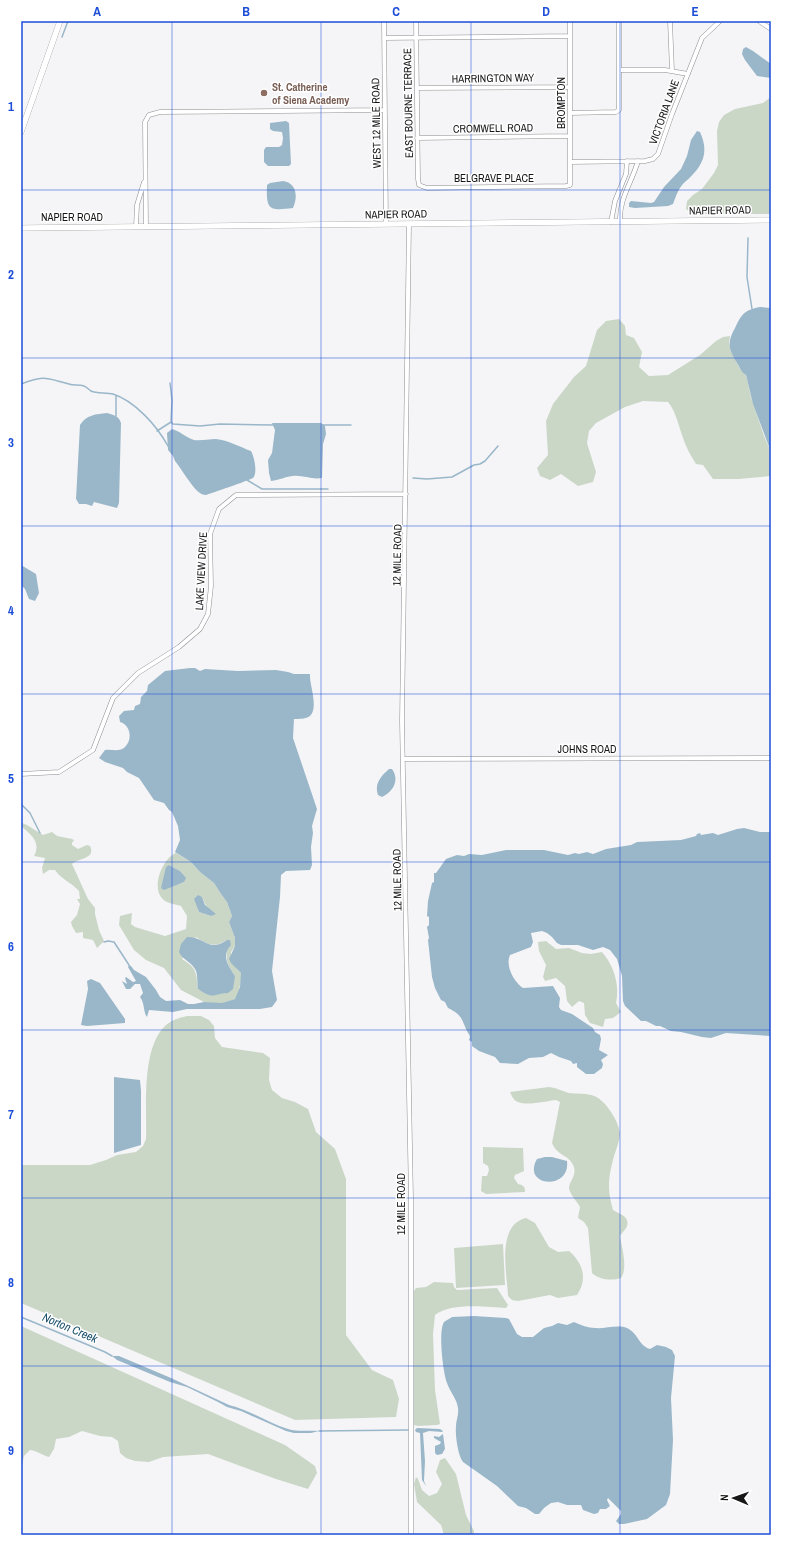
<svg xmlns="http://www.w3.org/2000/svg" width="792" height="1556" font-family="'Archivo Narrow',sans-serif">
  <rect width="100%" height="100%" fill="#f5f5f8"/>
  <path fill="#cad7c7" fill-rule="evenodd" d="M 771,97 L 771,214 L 693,214 L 686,209 L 687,201 L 693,195 L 702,189 L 714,173 L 718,165 L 717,131 L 719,122 L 724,115 L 735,109 L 763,103 Z
    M 619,319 L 625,326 L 626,335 L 634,338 L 642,352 L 639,367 L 649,376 L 668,375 L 700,355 L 716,341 L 723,337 L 730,336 L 729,343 L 731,352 L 740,369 L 746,375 L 751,397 L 764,436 L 771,452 L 771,476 L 739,479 L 713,479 L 703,465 L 696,464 C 690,455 685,445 682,435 C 678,424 676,412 668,402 L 643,401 L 625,407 L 596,423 L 589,431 L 587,443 L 596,472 L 593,482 L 578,486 L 561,474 L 550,480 L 540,476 L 537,468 L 548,455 L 546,421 L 553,404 L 574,377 L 586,366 L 597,330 L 606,321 Z
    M 22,823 L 27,825 L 43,835 L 52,832 L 57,836 L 72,839 L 74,840 L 72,843 L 72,845 L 78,849 L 87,845 L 90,846 C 96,859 79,858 72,864 L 88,899 L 95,908 L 95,914 L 99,930 L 104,941 L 97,948 L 93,940 L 83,938 L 83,932 L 76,933 L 72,926 L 71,922 L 77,915 L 80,904 L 77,899 L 80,899 L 79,891 C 72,883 61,879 55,870 L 49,870 L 43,874 L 42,868 L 45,858 L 34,856 C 41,843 32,835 22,827 Z
    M 176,853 L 191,862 L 200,872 L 214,883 L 221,894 L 227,902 L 232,916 L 229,922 L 235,938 L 235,946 L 231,952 L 231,957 L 236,968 L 241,973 L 241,980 L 238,995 L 235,999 L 220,1004 L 204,1002 L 181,990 L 164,968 L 146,960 L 134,950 L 119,925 L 120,916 L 132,913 L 131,924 L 135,927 L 165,936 L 186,929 L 187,916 L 181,906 C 173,904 165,903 161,897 C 152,885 163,858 176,853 ZM 169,865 L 180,871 L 184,882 L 175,885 ZM 202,897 L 211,916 L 199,912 C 196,906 199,902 202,897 ZM 196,937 C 208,945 215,948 227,940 C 227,957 224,961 235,976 C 222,992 218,1002 198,989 C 196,972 197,968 182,959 Z
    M 546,941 L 556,949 L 569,948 L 582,953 L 591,954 L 602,952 C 614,966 620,985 616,1003 L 621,1012 L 613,1018 L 605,1019 L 603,1027 L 590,1023 L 585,1015 L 584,1003 L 579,1001 L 572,1007 L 567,1001 L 565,986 L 556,978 L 545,981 L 543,977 L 546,965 L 539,951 L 538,942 Z
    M 187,1016 L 201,1016 L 209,1020 L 214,1026 L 215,1038 L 222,1047 L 263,1053 L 270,1058 L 269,1080 L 272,1090 L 282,1098 L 295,1102 L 308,1109 L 316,1132 L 335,1149 L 346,1179 L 346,1335 L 372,1370 L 393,1380 L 399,1399 L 396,1417 L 295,1420 L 21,1303 L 21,1165 L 90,1165 L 106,1160 L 117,1155 L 136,1152 L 143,1146 L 146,1139 C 147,1108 141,1049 165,1026 C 171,1020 179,1018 187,1016 Z
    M 549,1087 C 557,1088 562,1091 569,1093 C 577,1094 584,1093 591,1095 C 604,1097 620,1122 620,1135 C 619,1142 616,1150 614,1156 C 608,1179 607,1188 613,1210 C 619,1214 630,1216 627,1226 C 626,1229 622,1233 620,1236 C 622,1249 628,1268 621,1278 C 612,1281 599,1280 592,1273 L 588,1228 L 584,1222 L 578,1218 L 580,1207 C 577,1201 570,1195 569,1188 C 569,1181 578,1175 573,1165 C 569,1155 557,1156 552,1143 L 560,1102 L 556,1100 C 547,1101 527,1106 518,1102 C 513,1100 512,1096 510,1092 Z
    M 483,1147 L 523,1148 L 524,1171 L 515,1175 L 514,1178 L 518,1184 C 523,1185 525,1186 525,1192 L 486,1194 L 481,1191 L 482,1176 L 487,1176 L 489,1170 L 488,1166 L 483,1163 Z
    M 526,1218 L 535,1223 L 549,1247 L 558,1252 L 569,1251 C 583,1263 588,1279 577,1295 L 558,1298 L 550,1295 L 518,1301 L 512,1300 L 508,1296 C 507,1273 496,1225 526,1218 Z
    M 503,1244 L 505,1285 L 456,1288 L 454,1248 Z
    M 434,1282 L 453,1283 L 454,1287 L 457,1290 L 497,1288 L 508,1305 L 506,1308 C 487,1307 451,1302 435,1315 L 433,1334 L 435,1390 L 440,1424 L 437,1425 L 418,1426 L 414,1425 L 414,1291 L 416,1288 L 426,1287 Z
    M 21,1326 L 285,1445 L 315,1466 L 317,1473 L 308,1489 L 276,1479 L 208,1454 L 163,1457 L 149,1462 L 135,1461 L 126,1458 L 120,1453 L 118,1441 L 112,1437 L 100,1436 L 82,1431 L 69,1437 L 56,1439 L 54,1449 L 49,1457 C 42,1455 38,1451 30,1450 L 24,1456 L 22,1465 L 21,1535 Z
    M 445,1458 L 456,1474 L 466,1515 L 474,1531 L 474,1535 L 444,1535 L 441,1525 L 417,1502 L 414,1484 L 416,1477 L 418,1479 L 422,1490 L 429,1496 L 437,1493 L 442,1484 L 436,1472 L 440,1460 Z"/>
  <path fill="#9ab7c9" d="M 746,47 L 753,51 L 771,64 L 771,78 L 757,76 L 745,60 L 742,54 L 743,49 Z
    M 286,121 L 289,123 L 291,164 L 289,166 L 268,166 L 264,162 L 264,150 L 266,147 L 279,147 L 282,145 L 283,138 L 282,132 L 273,131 L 270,129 L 270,123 Z
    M 697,131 L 700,132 C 710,154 702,167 685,182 C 679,187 676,196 673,204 L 668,206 L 635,208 L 629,207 L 629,203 L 631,201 L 651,203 L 654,202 L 664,187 L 681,169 L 687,156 L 691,140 Z
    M 283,181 C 297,183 298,197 293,208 C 269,211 266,210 267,185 L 270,183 Z
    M 760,307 L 771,308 L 771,452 L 753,404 L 746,375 C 741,372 740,368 737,363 C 728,349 727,342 735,328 C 741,315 744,310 760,307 Z
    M 107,413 C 114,415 119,416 121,423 L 119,503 L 117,508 L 94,502 L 92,506 L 86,504 L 79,504 L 76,499 L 80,425 C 86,415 96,414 107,413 Z
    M 272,423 L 321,423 L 325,426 L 326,434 L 323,444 L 322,478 C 312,480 303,475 293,476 C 287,476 280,480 271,481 L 269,473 L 268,460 L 272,453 L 275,430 Z
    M 172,429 C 180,431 185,437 194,440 C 201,441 208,439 216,439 C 228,440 240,447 251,451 C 254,456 258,473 253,478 C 250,480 209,494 206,495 C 204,495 201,494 200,493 C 193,489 181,468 175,461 L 173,456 L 168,450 L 167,433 Z
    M 21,565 L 36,574 L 39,593 L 35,601 L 29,599 L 25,589 L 21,585 Z
    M 190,668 L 195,668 L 200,671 L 205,669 L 238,671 L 276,670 L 288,672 L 294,674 L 310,674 C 309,684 319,707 310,716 C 306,719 299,719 294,719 L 293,738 L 317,809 L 312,826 L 313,833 L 311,847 L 312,865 L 310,870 L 286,871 L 281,875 L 280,897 L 272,971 L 277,1000 L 272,1007 L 260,1009 L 187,1009 L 173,1012 L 149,1010 L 147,1017 C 143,1012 145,1003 140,997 L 143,993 L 140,984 L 135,984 L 130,989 L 126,989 L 122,981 L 127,984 L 125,978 L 126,977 L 133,982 L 136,981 L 128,967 L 129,965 L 131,966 L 134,970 L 146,977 L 156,990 L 160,997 L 166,1001 L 180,1000 L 188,1004 L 194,1004 L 204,1002 L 222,1003 L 235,999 L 240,987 L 241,973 L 231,963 L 229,959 L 235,946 L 235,938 L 229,922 L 232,916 L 227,902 L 221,894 L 214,883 L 200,872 L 191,862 L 175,852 L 180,840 L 178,826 L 172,812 L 169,810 L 164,803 L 154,800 L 139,778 L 127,772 L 123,768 L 105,762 L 99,758 L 105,750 C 112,749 118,752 124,748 C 133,741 131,725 120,722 L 119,716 L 124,711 L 134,710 L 135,706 L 140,704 L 141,697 L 147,691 L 148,685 L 165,671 Z
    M 389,769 L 392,769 C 400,780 393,792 382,797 L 378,795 C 374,784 381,776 389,769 Z
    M 744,828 L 760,832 L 771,832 L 771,1036 L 726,1033 L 711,1038 L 702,1037 L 681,1032 L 671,1031 L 660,1026 L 656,1026 L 646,1021 L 641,1021 L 625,1006 L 623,1001 L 622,976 L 617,959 L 610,950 L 603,947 L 593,950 L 578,945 L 561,945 L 557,943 L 552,937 L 547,933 L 542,931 L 531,933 L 533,942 L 531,947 L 510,955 C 505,966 514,982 523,988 L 553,986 L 560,998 L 559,1007 L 561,1010 L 572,1014 L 593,1028 L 595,1032 L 600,1035 L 601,1039 L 599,1050 L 608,1055 L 601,1060 L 603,1064 L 602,1068 L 594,1074 L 586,1074 L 577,1067 L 577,1063 L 573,1064 L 571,1061 L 559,1057 L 551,1053 L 543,1057 L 529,1058 L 518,1064 L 500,1063 L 495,1057 L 479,1051 L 472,1046 L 472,1042 L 469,1040 C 471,1035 469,1035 467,1031 C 461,1018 462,1015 448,1008 L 445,1002 L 441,1000 L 435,988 L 432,977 L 428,940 L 429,938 L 427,927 L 429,925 L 429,917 L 427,916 L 428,901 L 432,883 L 434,882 L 434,873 L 436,873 L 446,859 L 457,855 L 464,856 L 469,854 L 482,855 L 506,850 L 544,850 L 568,855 L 575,853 L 579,854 L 587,852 L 593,854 L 606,849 L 631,845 L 637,842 L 681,840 L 696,836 L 697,834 L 700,833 L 701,835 L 713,833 L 718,835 L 737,829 Z
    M 169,865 L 180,871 L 186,878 L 184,882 L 164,890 L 161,888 L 166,867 Z
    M 198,895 L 202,897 L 205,905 L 216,914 L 211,916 L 199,912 L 194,899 Z
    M 187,937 C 206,937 208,953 227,940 L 230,940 L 231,945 C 221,955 228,966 235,976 L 233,989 L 228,993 C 212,994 214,1000 198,989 C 197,983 198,973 195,969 C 190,961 183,960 179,952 L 181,944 Z
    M 91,979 L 100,983 L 125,1019 L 125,1023 L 87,1026 L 81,1025 L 88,989 L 87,981 Z
    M 114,1077 L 140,1080 L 141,1091 L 141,1145 L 114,1153 Z
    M 545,1157 L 552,1157 L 567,1161 C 571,1191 521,1187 537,1159 Z
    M 452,1317 L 474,1316 L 506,1318 L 509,1319 L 517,1334 L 522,1337 L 533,1337 L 544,1328 L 552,1326 L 558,1323 L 567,1325 L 574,1322 C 581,1325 588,1328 595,1328 C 605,1329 618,1324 627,1328 C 639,1334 638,1345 650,1349 L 657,1345 L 666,1347 L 672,1350 L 675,1356 L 671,1398 L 673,1440 L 670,1494 L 666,1505 L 647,1519 L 624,1524 L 619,1524 L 616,1521 L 621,1514 L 621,1511 L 608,1498 L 607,1500 L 610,1506 L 606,1509 L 600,1509 L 598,1513 L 594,1514 L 583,1510 L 581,1505 L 567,1505 L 558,1502 L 551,1503 L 544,1508 L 539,1514 L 535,1514 L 526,1508 L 518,1506 L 497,1486 L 463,1462 C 458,1456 455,1435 456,1426 C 456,1420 459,1415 458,1408 C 457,1399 450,1392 447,1383 C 443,1373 438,1331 444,1322 C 446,1320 450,1319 452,1317 Z
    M 112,1356 L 119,1356 L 171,1378 L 229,1405 C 250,1410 268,1423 288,1429 C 298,1432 308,1430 319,1431 L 311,1433 L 294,1433 L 286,1431 L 241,1411 L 227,1407 L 218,1402 L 187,1387 L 170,1382 L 117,1360 Z
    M 417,1428 L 440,1429 L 443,1431 L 442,1432 L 429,1431 L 423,1433 L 425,1461 L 424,1481 L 426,1486 L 422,1480 L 420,1433 L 416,1432 L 415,1430 Z
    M 443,1434 L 445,1449 L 442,1454 L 437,1455 L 435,1453 L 435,1446 L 440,1444 L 441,1442 L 434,1438 L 434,1436 L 439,1437 Z"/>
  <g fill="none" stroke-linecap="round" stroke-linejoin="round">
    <path stroke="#9ab7c9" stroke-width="1.5" d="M 62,37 L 68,21
      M 748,238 L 747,277 L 752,309
      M 170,383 L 172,400 L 171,422
      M 21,384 C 46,375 45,378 69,384 C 73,386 79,384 84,386 C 87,387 89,390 91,391 C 97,394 106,392 113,394 C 135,401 157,426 168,446
      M 116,396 L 116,416
      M 322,425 L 351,425
      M 157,431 L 171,422 L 173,424 L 200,426 L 220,424 L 274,425
      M 413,478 L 427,479 L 452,477 L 474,465 L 480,464 L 485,461 L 498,446
      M 247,480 L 262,489 L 328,489
      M 21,804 L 30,813 L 40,833
      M 104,942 L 108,941 L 114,942 L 129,965
      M 21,1317 L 105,1352 L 112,1356
      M 319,1431 L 408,1430"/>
    <g stroke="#8e8e90" stroke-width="5">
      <path id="street" d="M 384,21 L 386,224
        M 416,21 L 418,179 L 419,185 L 427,188 L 566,186 L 570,185 L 570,21
        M 670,21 L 672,71
        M 759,21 L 771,29
        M 384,38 L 570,36
        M 619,70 L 665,70 L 688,74
        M 417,88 L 570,87
        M 570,113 L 616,112 L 619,110 L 619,21
        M 417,138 L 570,136
        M 570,162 L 645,161 L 653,159 L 658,154 L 672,114 L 702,38 L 720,21
        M 620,221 C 619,199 632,182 638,161
        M 611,222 L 615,201 L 626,174 L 627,161
        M 409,224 L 402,721 L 411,1199 L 411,1535
        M 136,227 L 137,205 L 144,182
        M 146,227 L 145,122 L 149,115 L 160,112 L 385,110
        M 403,759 L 771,758
        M 21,774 L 59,772 L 93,750 L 113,698 L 138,673 L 179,647 L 200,629 L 208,614 L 211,586 L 210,534 L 219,509 L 236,495 L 406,494"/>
    </g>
    <g stroke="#8e8e90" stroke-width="6">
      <path id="secondary" d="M 21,132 L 60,21
        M 21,228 L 771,220"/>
    </g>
    <use href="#street" stroke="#fff" stroke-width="4"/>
    <use href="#secondary" stroke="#fff" stroke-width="5.5"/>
  </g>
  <path fill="none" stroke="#1d4ed8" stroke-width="1" stroke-opacity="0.55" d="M 172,21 L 172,1535M 321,21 L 321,1535M 471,21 L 471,1535M 620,21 L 620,1535M 21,190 L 771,190M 21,358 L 771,358M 21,526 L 771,526M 21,694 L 771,694M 21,862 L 771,862M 21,1030 L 771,1030M 21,1198 L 771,1198M 21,1366 L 771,1366"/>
  <circle fill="#8d6e63" stroke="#fff" stroke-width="1.5" cx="264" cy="93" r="4"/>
  <g text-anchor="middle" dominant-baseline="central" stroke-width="3" stroke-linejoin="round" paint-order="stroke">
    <g font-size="11" fill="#171717" stroke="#fff">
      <text transform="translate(493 78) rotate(-1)">HARRINGTON WAY</text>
      <text transform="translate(408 103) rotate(-91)">EAST BOURNE TERRACE</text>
      <text transform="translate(561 103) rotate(-90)">BROMPTON</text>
      <text transform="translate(664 112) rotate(-70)">VICTORIA LANE</text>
      <text transform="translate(376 123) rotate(-91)">WEST 12 MILE ROAD</text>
      <text transform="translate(493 128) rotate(-1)">CROMWELL ROAD</text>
      <text x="494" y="178">BELGRAVE PLACE</text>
      <text transform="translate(720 210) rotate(-1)">NAPIER ROAD</text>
      <text transform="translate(396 214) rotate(-1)">NAPIER ROAD</text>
      <text x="72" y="217">NAPIER ROAD</text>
      <text transform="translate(397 555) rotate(-89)">12 MILE ROAD</text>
      <text transform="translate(201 571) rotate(-87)">LAKE VIEW DRIVE</text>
      <text x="587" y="749">JOHNS ROAD</text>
      <text transform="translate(397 880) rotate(-91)">12 MILE ROAD</text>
      <text transform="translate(401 1204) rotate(-90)">12 MILE ROAD</text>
    </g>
    <g font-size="11" font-weight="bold" fill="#785e54" stroke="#fff" text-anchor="start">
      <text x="272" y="87">St. Catherine<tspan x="272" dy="13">of Siena Academy</tspan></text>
    </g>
    <g font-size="12" font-style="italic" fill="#1c516c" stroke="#fff">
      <text transform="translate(70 1328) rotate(23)">Norton Creek</text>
    </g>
  </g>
  <rect width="792" height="1556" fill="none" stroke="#ffffff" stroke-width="44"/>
  <g transform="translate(734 1498) rotate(272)" stroke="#ffffff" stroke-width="3" paint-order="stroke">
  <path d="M0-3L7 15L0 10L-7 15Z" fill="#171717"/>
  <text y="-6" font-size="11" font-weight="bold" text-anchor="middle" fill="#171717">N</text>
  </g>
  <rect x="22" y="22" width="748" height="1512" fill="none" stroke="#1d4ed8" stroke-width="1.5"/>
  <g font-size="13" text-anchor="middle" font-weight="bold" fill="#1d4ed8">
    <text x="97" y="16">A</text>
    <text x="246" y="16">B</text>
    <text x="396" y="16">C</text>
    <text x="546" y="16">D</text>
    <text x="695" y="16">E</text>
    <text x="11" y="111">1</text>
    <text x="11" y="279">2</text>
    <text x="11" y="447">3</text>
    <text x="11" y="615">4</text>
    <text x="11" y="783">5</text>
    <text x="11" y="951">6</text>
    <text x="11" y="1119">7</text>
    <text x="11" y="1287">8</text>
    <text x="11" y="1455">9</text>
  </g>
</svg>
